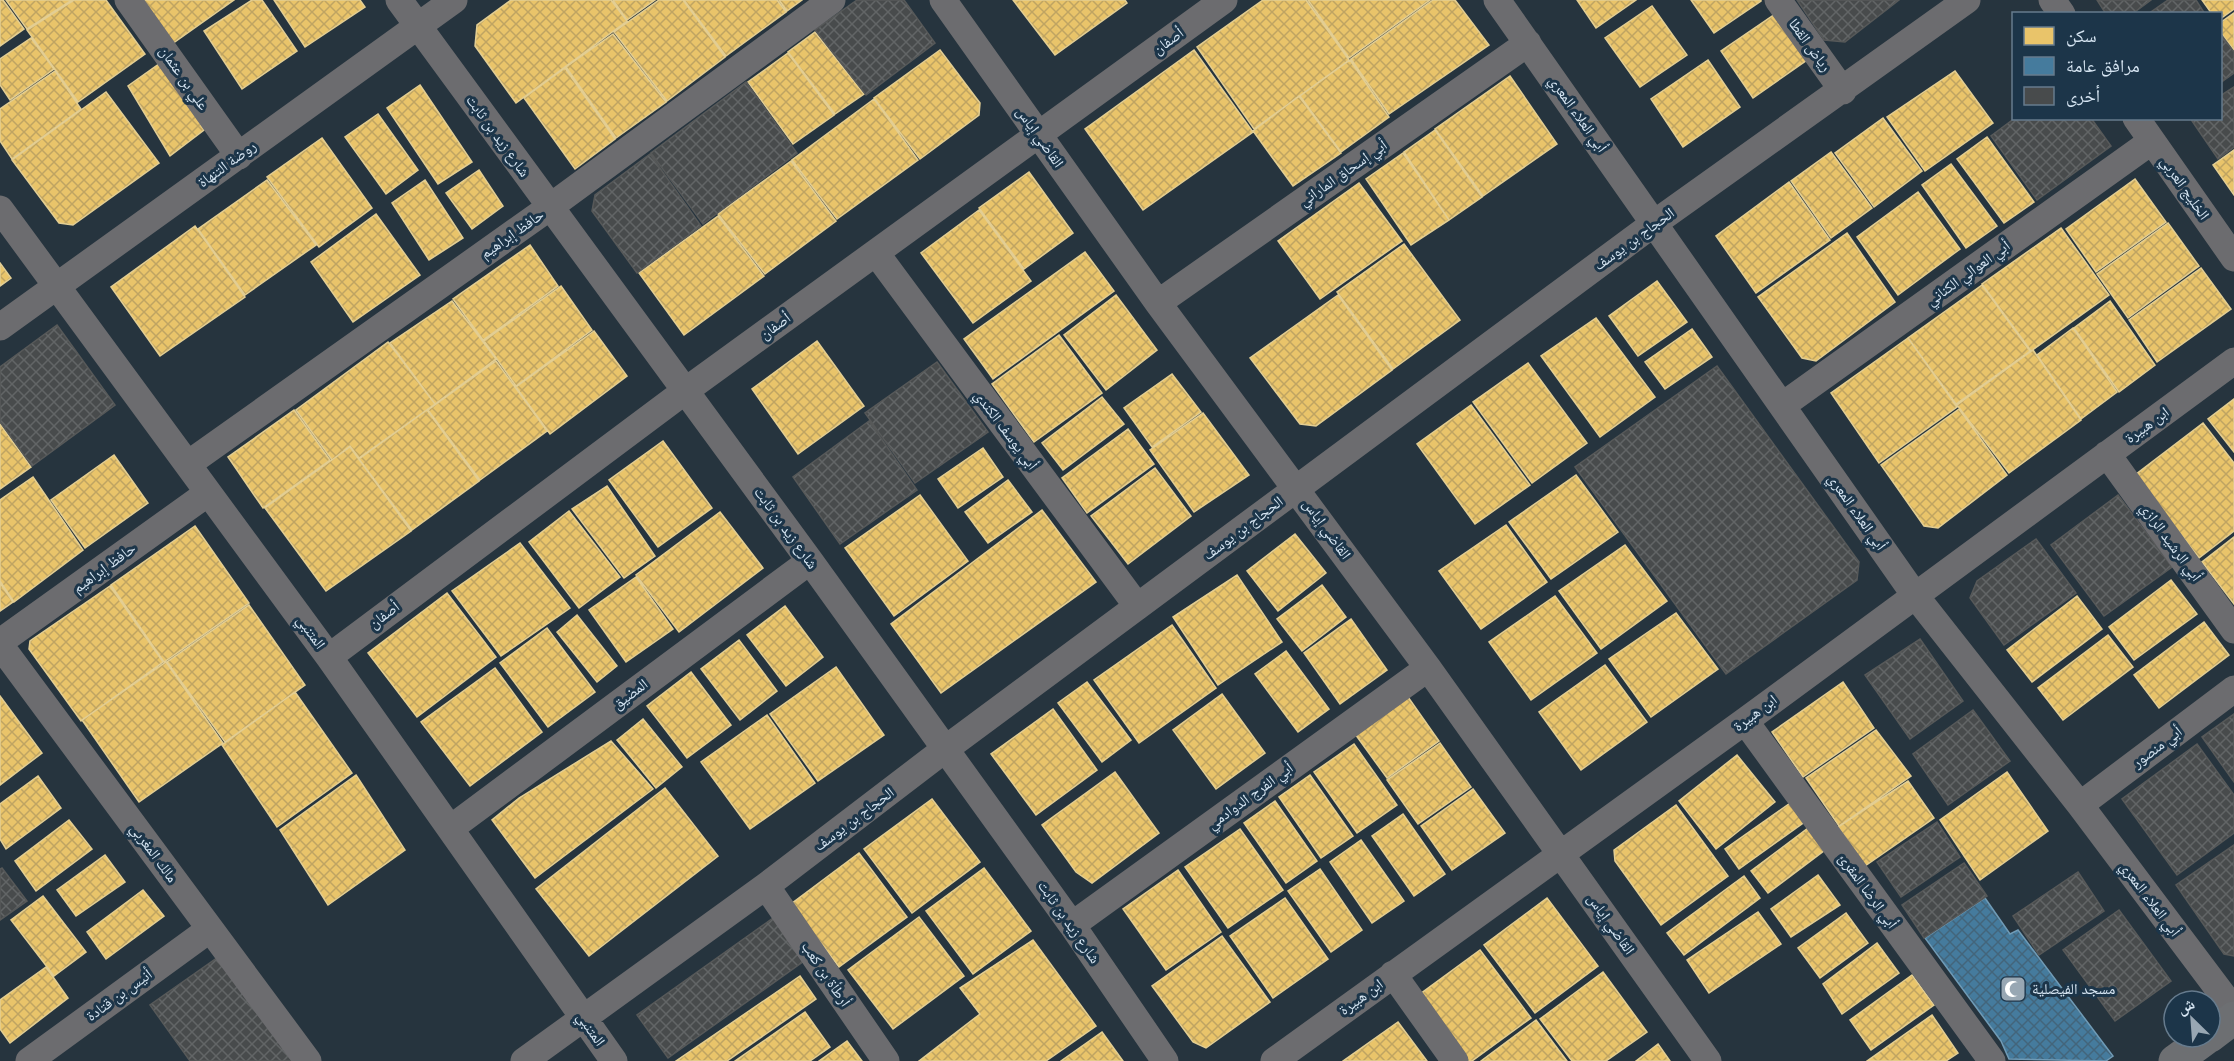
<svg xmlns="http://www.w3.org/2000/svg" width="2234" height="1061" font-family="'DM Sans','Noto Naskh Arabic',sans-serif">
  <defs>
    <pattern id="homes-cross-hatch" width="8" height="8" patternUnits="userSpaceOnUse" patternTransform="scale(1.5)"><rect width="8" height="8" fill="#e9c46a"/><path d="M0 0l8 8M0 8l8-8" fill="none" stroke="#bfa462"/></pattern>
    <pattern id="public-cross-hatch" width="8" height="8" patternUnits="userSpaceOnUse" patternTransform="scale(1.5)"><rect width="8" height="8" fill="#457b9d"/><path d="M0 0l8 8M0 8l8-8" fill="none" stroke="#43657b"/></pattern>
    <pattern id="building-cross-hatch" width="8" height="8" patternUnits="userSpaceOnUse" patternTransform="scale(1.5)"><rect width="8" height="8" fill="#484b4c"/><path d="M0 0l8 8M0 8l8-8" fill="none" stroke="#626566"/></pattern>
  </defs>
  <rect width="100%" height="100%" fill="#26343e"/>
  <path fill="url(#homes-cross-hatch)" stroke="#e3ce93" stroke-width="1.5" d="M 0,0 L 3,0 L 24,29 L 0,46 Z
    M 6,0 L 72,0 L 27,29 Z
    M 74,0 L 106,0 L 145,54 L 78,102 L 27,30 Z
    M 143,0 L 234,0 L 172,44 Z
    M 252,0 L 262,0 L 297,51 L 242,89 L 204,31 Z
    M 274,0 L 360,0 L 365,7 L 305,47 Z
    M 511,0 L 611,0 L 627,21 L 516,103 L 475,46 L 477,25 Z
    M 613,0 L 655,0 L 627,20 Z
    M 659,0 L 683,0 L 725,57 L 667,101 L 614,32 Z
    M 684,0 L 777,0 L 786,12 L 726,56 Z
    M 779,0 L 802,0 L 787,11 Z
    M 1013,0 L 1125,0 L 1127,3 L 1055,55 Z
    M 1263,0 L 1306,0 L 1349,60 L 1254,129 L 1197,47 Z
    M 1308,0 L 1430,0 L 1349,58 Z
    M 1433,0 L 1455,0 L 1489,45 L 1389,114 L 1351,59 Z
    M 1577,0 L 1636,0 L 1596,28 Z
    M 1691,0 L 1761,0 L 1761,1 L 1714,33 Z
    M 2202,0 L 2234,0 L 2234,9 L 2220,19 L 2220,14 L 2212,14 Z
    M 1652,6 L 1687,55 L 1640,87 L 1605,38 Z
    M 1778,12 L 1810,58 L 1753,98 L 1721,51 Z
    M 2234,13 L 2234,50 L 2220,32 L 2220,23 Z
    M 815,32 L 864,94 L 835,114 L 788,52 Z
    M 613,34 L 666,102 L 616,138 L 566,67 Z
    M 31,38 L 54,69 L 10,100 L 0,85 L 0,59 Z
    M 940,50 L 980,103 L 979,115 L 920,159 L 874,98 Z
    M 1194,50 L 1253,132 L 1143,210 L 1085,129 Z
    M 788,53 L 834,115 L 793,144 L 748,82 Z
    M 1350,60 L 1389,117 L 1341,152 L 1300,96 Z
    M 1708,60 L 1740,107 L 1683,147 L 1651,99 Z
    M 163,61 L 204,130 L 170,156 L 128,86 Z
    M 565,68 L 615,139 L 575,169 L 524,98 Z
    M 55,71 L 81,109 L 12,159 L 0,141 L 0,109 Z
    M 1955,71 L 1993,123 L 1925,171 L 1887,117 Z
    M 1510,76 L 1557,144 L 1483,196 L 1435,129 Z
    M 420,85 L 472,162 L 438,184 L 387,108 Z
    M 106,92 L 159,163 L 73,225 L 59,223 L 12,160 Z
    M 1299,96 L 1341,153 L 1293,186 L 1253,131 Z
    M 874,99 L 918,160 L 837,219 L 792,160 Z
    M 378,114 L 418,170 L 386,194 L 345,137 Z
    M 1883,118 L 1922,171 L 1874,207 L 1835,153 Z
    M 1435,130 L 1482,197 L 1449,220 L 1404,152 Z
    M 1987,137 L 2034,202 L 2004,223 L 1957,159 Z
    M 322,138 L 372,208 L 319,247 L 267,177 Z
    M 2234,150 L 2234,195 L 2213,165 Z
    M 1831,152 L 1872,208 L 1831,238 L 1791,181 Z
    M 1403,153 L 1449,220 L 1411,245 L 1366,179 Z
    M 791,161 L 836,221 L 765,274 L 718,214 Z
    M 1951,164 L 1997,226 L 1966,248 L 1922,185 Z
    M 479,170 L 503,206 L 472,229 L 446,193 Z
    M 1029,172 L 1073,233 L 1024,269 L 979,208 Z
    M 2135,179 L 2166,222 L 2096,272 L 2066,229 Z
    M 267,180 L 316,245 L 245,295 L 198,229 Z
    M 425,180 L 463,238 L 429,260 L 392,203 Z
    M 1789,182 L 1830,240 L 1756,293 L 1716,236 Z
    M 1359,183 L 1402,241 L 1320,299 L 1278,241 Z
    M 1918,192 L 1960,249 L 1898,295 L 1857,237 Z
    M 979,210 L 1031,281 L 973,323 L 921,253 Z
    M 376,214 L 420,275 L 353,322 L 311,262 Z
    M 718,216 L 764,276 L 684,335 L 639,273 Z
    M 2168,223 L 2199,266 L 2128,318 L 2097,274 Z
    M 195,226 L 245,297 L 160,356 L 111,287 Z
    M 2061,228 L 2109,295 L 2031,351 L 1982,284 Z
    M 1847,233 L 1895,302 L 1816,361 L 1802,358 L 1758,297 Z
    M 1404,244 L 1460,320 L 1393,369 L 1337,292 Z
    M 530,245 L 558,286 L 483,340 L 453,299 Z
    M 1085,252 L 1114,291 L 993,379 L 964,339 Z
    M 0,263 L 11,278 L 0,286 Z
    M 2201,268 L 2231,309 L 2157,362 L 2129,320 Z
    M 1657,281 L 1687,322 L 1638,356 L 1609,316 Z
    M 1982,285 L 2030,351 L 1956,404 L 1908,338 Z
    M 561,286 L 592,330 L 516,386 L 484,341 Z
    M 1116,295 L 1157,350 L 1106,390 L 1064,335 Z
    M 1338,295 L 1392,370 L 1316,426 L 1300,424 L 1250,358 Z
    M 452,301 L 496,359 L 435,404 L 390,343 Z
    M 2110,301 L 2155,365 L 2119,392 L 2074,328 Z
    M 1596,318 L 1655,397 L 1600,437 L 1541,356 Z
    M 2073,328 L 2117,392 L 2081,419 L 2037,355 Z
    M 1692,329 L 1712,357 L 1665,389 L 1645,362 Z
    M 594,331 L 627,376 L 550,434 L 516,387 Z
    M 1059,335 L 1102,393 L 1034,442 L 992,384 Z
    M 1908,338 L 1957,407 L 1879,463 L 1831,393 Z
    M 817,341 L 864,406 L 798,454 L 752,389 Z
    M 388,342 L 435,404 L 359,458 L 350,446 L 332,460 L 296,410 Z
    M 2033,350 L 2081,420 L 2009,473 L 1957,405 Z
    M 496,361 L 547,431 L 480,480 L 428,410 Z
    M 1528,363 L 1587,443 L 1532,483 L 1473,402 Z
    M 1172,374 L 1201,412 L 1152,447 L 1124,408 Z
    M 1102,397 L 1124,424 L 1063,470 L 1042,443 Z
    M 2234,399 L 2234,452 L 2208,419 Z
    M 1471,405 L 1530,485 L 1475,524 L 1417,444 Z
    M 1959,409 L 2007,475 L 1938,528 L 1924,526 L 1881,465 Z
    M 294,410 L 330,460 L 263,508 L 228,457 Z
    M 427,410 L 479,481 L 412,530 L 359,459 Z
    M 1203,413 L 1249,475 L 1194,512 L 1150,450 Z
    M 2203,423 L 2234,463 L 2234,531 L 2199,558 L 2135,475 Z
    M 0,424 L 31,467 L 0,489 Z
    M 1128,429 L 1154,464 L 1087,513 L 1062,478 Z
    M 663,441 L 712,508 L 658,547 L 609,480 Z
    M 350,447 L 411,531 L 326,591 L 265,508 Z
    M 983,448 L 1003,477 L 958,508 L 938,479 Z
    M 114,455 L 148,503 L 85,548 L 51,500 Z
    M 1155,468 L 1191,516 L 1128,564 L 1091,516 Z
    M 1576,475 L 1618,532 L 1551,579 L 1509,522 Z
    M 33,477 L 83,550 L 14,602 L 0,581 L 0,500 Z
    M 1008,480 L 1032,512 L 988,543 L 965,512 Z
    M 607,486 L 655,556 L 624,578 L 572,509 Z
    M 920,495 L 968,561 L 894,616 L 845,548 Z
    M 1042,510 L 1096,582 L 941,693 L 891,624 Z
    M 569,511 L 620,577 L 579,608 L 529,542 Z
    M 720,512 L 763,568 L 679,632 L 636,575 Z
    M 1506,525 L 1547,582 L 1481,629 L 1439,571 Z
    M 195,526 L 249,603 L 164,662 L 111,585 Z
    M 1295,534 L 1326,573 L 1278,611 L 1247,571 Z
    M 2234,537 L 2234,604 L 2202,562 Z
    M 520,543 L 570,608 L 501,656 L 452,591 Z
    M 1625,545 L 1667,601 L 1601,649 L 1559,591 Z
    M 1237,575 L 1282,642 L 1218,685 L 1173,617 Z
    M 636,577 L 673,629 L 626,662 L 589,610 Z
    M 2171,580 L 2197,614 L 2134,660 L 2109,627 Z
    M 0,583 L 13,602 L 0,611 Z
    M 1322,585 L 1346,617 L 1302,651 L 1277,619 Z
    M 110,586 L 163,662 L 81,721 L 29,649 L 30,641 Z
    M 447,593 L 496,657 L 417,717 L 368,653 Z
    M 1555,596 L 1597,653 L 1531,700 L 1489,642 Z
    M 2077,596 L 2102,629 L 2032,682 L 2007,650 Z
    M 249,605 L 305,685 L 225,742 L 167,662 Z
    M 785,606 L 823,657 L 786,686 L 747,635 Z
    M 1676,613 L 1718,669 L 1651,717 L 1609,659 Z
    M 577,615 L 617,666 L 597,682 L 557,632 Z
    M 1351,619 L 1387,670 L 1340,704 L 1304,653 Z
    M 2204,622 L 2229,655 L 2159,708 L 2134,675 Z
    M 1172,625 L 1216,688 L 1139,743 L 1094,680 Z
    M 547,628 L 595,692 L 548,727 L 500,663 Z
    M 2108,635 L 2133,667 L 2063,720 L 2038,688 Z
    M 739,640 L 777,691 L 740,720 L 701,669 Z
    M 1286,651 L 1329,709 L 1298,732 L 1255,674 Z
    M 166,662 L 223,743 L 139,802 L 82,720 Z
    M 1605,665 L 1647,722 L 1581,770 L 1539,712 Z
    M 836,667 L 884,735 L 818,781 L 770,714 Z
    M 495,668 L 542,732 L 470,786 L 421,722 Z
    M 691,672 L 731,725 L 687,758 L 647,706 Z
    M 1087,682 L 1131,740 L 1102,762 L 1058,703 Z
    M 1843,682 L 1874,728 L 1803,777 L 1772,732 Z
    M 295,692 L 352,773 L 277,827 L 222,745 Z
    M 1222,694 L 1265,753 L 1216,789 L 1173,730 Z
    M 0,696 L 42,753 L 0,785 Z
    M 1408,697 L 1439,741 L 1387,778 L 1355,734 Z
    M 1053,709 L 1097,770 L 1036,815 L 991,754 Z
    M 767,715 L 815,783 L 750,829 L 701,762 Z
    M 643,719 L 682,767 L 656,788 L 617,740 Z
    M 1876,730 L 1911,776 L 1839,826 L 1806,778 Z
    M 611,741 L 653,789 L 535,878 L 492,820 L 519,798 Z
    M 1440,743 L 1471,787 L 1418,824 L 1387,780 Z
    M 1354,744 L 1397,805 L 1357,833 L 1314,772 Z
    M 1737,755 L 1775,802 L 1716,849 L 1679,801 Z
    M 1115,772 L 1159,833 L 1092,883 L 1076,872 L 1042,825 Z
    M 2007,772 L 2048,831 L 1980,880 L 1940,820 Z
    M 356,775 L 405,850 L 328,905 L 280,830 Z
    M 1310,775 L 1353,836 L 1321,858 L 1279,797 Z
    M 38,776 L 61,808 L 6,849 L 0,839 L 0,804 Z
    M 1908,781 L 1934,818 L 1865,866 L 1838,827 Z
    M 665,788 L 718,856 L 589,956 L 536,889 Z
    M 1473,789 L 1505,833 L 1452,870 L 1421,826 Z
    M 932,799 L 980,862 L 912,913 L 864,849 Z
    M 1275,801 L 1317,861 L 1286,883 L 1244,823 Z
    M 1793,801 L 1806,821 L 1739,869 L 1725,849 Z
    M 1676,805 L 1728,876 L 1661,925 L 1615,861 L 1614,850 Z
    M 1403,814 L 1445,874 L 1414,896 L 1372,836 Z
    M 69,820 L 92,849 L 36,891 L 15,861 Z
    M 1808,828 L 1825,850 L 1768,893 L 1751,871 Z
    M 1240,829 L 1283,890 L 1228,928 L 1185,867 Z
    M 1361,840 L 1404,901 L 1372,923 L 1330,862 Z
    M 859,853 L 907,917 L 839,967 L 791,904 Z
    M 105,855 L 125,882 L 76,916 L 57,890 Z
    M 984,868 L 1031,931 L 973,974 L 926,911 Z
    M 1320,869 L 1362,930 L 1331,952 L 1288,891 Z
    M 1178,870 L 1221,932 L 1166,970 L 1123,909 Z
    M 1818,875 L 1840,905 L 1791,937 L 1771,909 Z
    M 1744,876 L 1760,898 L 1684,955 L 1667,933 Z
    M 143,890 L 164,916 L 106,959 L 87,932 Z
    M 43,896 L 86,952 L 54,976 L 11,920 Z
    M 1285,898 L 1328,959 L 1273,998 L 1230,936 Z
    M 1547,898 L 1598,966 L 1535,1013 L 1484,945 Z
    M 1758,912 L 1781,944 L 1709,993 L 1687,960 Z
    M 1846,913 L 1868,943 L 1820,978 L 1798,948 Z
    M 919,917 L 964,976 L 893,1029 L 848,970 Z
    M 1222,936 L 1270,1002 L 1206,1048 L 1193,1042 L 1152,986 Z
    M 1033,940 L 1096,1026 L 1046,1061 L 919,1061 L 980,1014 L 960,988 Z
    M 1877,943 L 1899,973 L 1842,1014 L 1823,984 Z
    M 1480,950 L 1531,1018 L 1472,1061 L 1464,1061 L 1416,997 Z
    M 46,967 L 68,998 L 10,1043 L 0,1029 L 0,1000 Z
    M 1603,972 L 1647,1032 L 1606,1061 L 1572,1061 L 1540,1019 Z
    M 1912,975 L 1934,1005 L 1871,1050 L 1850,1020 Z
    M 800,976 L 816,999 L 727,1061 L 676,1061 Z
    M 805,1012 L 830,1047 L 810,1061 L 735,1061 Z
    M 1932,1015 L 1958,1053 L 1946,1061 L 1867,1061 Z
    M 1536,1020 L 1567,1061 L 1481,1061 Z
    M 1398,1022 L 1427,1061 L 1343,1061 Z
    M 1102,1032 L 1123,1061 L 1061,1061 Z
    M 847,1041 L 862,1061 L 819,1061 Z
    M 1658,1044 L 1670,1061 L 1636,1061 Z"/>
  <path fill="url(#public-cross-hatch)" stroke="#709bb6" stroke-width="1.5" d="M 1985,898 L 2010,934 L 2018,930 L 2113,1056 L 2106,1061 L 2009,1059 L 2001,1041 L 1925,938 Z"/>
  <path fill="url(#building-cross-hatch)" stroke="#575959" stroke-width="1.5" d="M 857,0 L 904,0 L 935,43 L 866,95 L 815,30 Z
    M 1797,0 L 1899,0 L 1845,42 L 1824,40 Z
    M 2097,0 L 2151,0 L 2132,14 L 2106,14 Z
    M 2168,0 L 2196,0 L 2205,14 L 2148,14 Z
    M 2220,33 L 2234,52 L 2234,73 L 2220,83 Z
    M 746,82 L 797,153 L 703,224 L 651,153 Z
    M 2234,87 L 2234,147 L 2218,159 L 2190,118 L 2220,118 L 2220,96 Z
    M 2015,118 L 2091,118 L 2111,146 L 2037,200 L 1991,136 Z
    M 650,154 L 701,226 L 637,273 L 592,211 L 595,195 Z
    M 57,325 L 115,405 L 32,466 L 0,422 L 0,367 Z
    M 937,362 L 988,432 L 915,483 L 865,413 Z
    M 1717,366 L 1859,562 L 1857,580 L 1726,674 L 1575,467 Z
    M 869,421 L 917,490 L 840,544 L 793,477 Z
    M 2118,495 L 2172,567 L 2104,616 L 2051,545 Z
    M 2036,539 L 2076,593 L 2004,645 L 1970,598 L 1977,581 Z
    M 1920,639 L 1963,701 L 1910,739 L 1865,675 Z
    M 1973,710 L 2010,761 L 1948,805 L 1913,754 Z
    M 2234,714 L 2234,782 L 2202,737 Z
    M 2197,744 L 2234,795 L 2234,833 L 2177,875 L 2122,799 Z
    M 1937,822 L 1960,857 L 1901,897 L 1877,862 Z
    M 2234,845 L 2234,956 L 2224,954 L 2176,885 Z
    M 1964,863 L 1987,896 L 1924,938 L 1902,905 Z
    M 2,868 L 27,901 L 0,920 L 0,869 Z
    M 2078,872 L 2104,911 L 2039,955 L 2013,916 Z
    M 2119,910 L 2171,981 L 2115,1021 L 2063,950 Z
    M 773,918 L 804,961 L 668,1058 L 637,1015 Z
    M 221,955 L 298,1061 L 190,1061 L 150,1005 Z"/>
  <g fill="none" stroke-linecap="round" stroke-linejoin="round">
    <path stroke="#6c6c6f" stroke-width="27" d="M 128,0 L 239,156
      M 399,0 L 810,561 L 1072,925 L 1165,1061
      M 943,0 L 1158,303 L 1428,668 L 1708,1061
      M 1497,0 L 1914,594 L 2080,805 L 2234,1010
      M 1778,0 L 1843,91
      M 2052,0 L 2062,14
      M 2136,118 L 2234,258
      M 0,209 L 329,657 L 614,1061
      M 876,253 L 1137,606
      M 1158,303 L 1528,43
      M 0,327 L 454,0
      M 1783,405 L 2152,141
      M 2107,454 L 2234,630
      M 188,464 L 550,207 L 832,0
      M 0,642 L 208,493
      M 0,645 L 308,1061
      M 329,657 L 685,391 L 1224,0
      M 1745,721 L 1992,1061
      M 2080,805 L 2234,689
      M 451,828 L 810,561
      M 766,886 L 886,1061
      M 1072,925 L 1428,668
      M 1393,974 L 1455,1061
      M 29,1061 L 210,929
      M 524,1061 L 766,886 L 944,750 L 1656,222 L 1967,0
      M 1274,1061 L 1745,721 L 2234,361"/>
    <path stroke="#6d6f72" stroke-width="33" d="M 2210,1036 L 2234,1018
      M 2175,1061 L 2208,1037"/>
  </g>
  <defs>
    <g id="mosque-square" transform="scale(1.35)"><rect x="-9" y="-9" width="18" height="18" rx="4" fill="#98a7b3" stroke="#1c3549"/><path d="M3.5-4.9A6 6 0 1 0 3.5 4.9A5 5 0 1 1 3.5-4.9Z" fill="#fff"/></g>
  </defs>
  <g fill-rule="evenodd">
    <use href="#mosque-square" x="2013" y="989"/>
  </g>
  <g text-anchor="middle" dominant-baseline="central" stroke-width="6" stroke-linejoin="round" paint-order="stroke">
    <g font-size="15" fill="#d6e5f2" stroke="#1c3549">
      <text transform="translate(1168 41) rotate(-36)">أصفان</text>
      <text transform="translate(1810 45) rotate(54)">رياض القطا</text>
      <text transform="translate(184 78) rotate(55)">علي بن عثمان</text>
      <text transform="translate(1578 114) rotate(55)">أبي العلاء المعري</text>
      <text transform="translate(498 136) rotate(54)">شارع زيد بن ثابت</text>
      <text transform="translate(1040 137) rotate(55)">القاضي إياس</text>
      <text transform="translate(227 164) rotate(-36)">روضة التنهاة</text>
      <text transform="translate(1343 173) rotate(-35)">أبي إسحاق الماراني</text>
      <text transform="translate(2185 188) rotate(55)">الخليج العربي</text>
      <text transform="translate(512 234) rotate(-35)">حافظ إبراهيم</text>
      <text transform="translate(1634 239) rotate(-36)">الحجاج بن يوسف</text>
      <text transform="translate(1968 273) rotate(-36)">أبي العوالي الكناني</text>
      <text transform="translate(775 326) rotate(-36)">أصفان</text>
      <text transform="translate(2147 425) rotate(-36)">ابن هبيرة</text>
      <text transform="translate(1006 430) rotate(53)">أبي يوسف الكندي</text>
      <text transform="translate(1857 512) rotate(55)">أبي العلاء المعري</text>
      <text transform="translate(786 528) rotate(54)">شارع زيد بن ثابت</text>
      <text transform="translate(1243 528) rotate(-37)">الحجاج بن يوسف</text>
      <text transform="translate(1327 529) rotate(54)">القاضي إياس</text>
      <text transform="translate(2171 542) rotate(54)">أبي الرشيد الرازي</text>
      <text transform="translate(104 568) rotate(-36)">حافظ إبراهيم</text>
      <text transform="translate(384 615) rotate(-37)">أصفان</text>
      <text transform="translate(311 632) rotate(54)">المتنبي</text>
      <text transform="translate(630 694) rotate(-37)">المضيق</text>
      <text transform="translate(1755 713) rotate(-37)">ابن هبيرة</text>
      <text transform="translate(2157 747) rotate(-37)">أبي منصور</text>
      <text transform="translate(1250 796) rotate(-36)">أبي الفرج الدوادمي</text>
      <text transform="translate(854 819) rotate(-37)">الحجاج بن يوسف</text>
      <text transform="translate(154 853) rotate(54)">مالك المغربي</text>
      <text transform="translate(1868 891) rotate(54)">أبي الرضا المقرئ</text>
      <text transform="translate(2150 899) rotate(53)">أبي العلاء المعري</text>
      <text transform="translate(1069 922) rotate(55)">شارع زيد بن ثابت</text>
      <text transform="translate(1611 924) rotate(55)">القاضي إياس</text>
      <text transform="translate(826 974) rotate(56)">أرطأة بن كعب</text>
      <text transform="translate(119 995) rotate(-36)">أنيس بن قتادة</text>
      <text transform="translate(1361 997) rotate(-36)">ابن هبيرة</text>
      <text transform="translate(591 1029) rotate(55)">المتنبي</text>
    </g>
    <g font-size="15" fill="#d6e5f2" stroke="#1c3549" text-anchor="start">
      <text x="2032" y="989">مسجد الفيصلية</text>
    </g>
  </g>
  <rect x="2012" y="12" width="210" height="108" fill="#1c3549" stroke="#667b8d" stroke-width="1.5"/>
  <rect x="2024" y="27" width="30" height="18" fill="#e9c46a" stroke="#667b8d" stroke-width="1.5"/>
  <text x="2066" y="42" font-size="18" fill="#d6e5f2">سكن</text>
  <rect x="2024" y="57" width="30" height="18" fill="#457b9d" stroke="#667b8d" stroke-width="1.5"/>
  <text x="2066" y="72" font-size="18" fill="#d6e5f2">مرافق عامة</text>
  <rect x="2024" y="87" width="30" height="18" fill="#484b4c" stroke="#667b8d" stroke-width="1.5"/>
  <text x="2066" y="102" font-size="18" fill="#d6e5f2">أخرى</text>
  <g transform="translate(2192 1019) rotate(335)"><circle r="28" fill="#1c3549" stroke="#667b8d" stroke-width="1.5"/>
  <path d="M0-4.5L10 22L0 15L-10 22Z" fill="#98a7b3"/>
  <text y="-9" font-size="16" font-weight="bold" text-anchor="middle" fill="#d6e5f2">ش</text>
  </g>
</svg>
